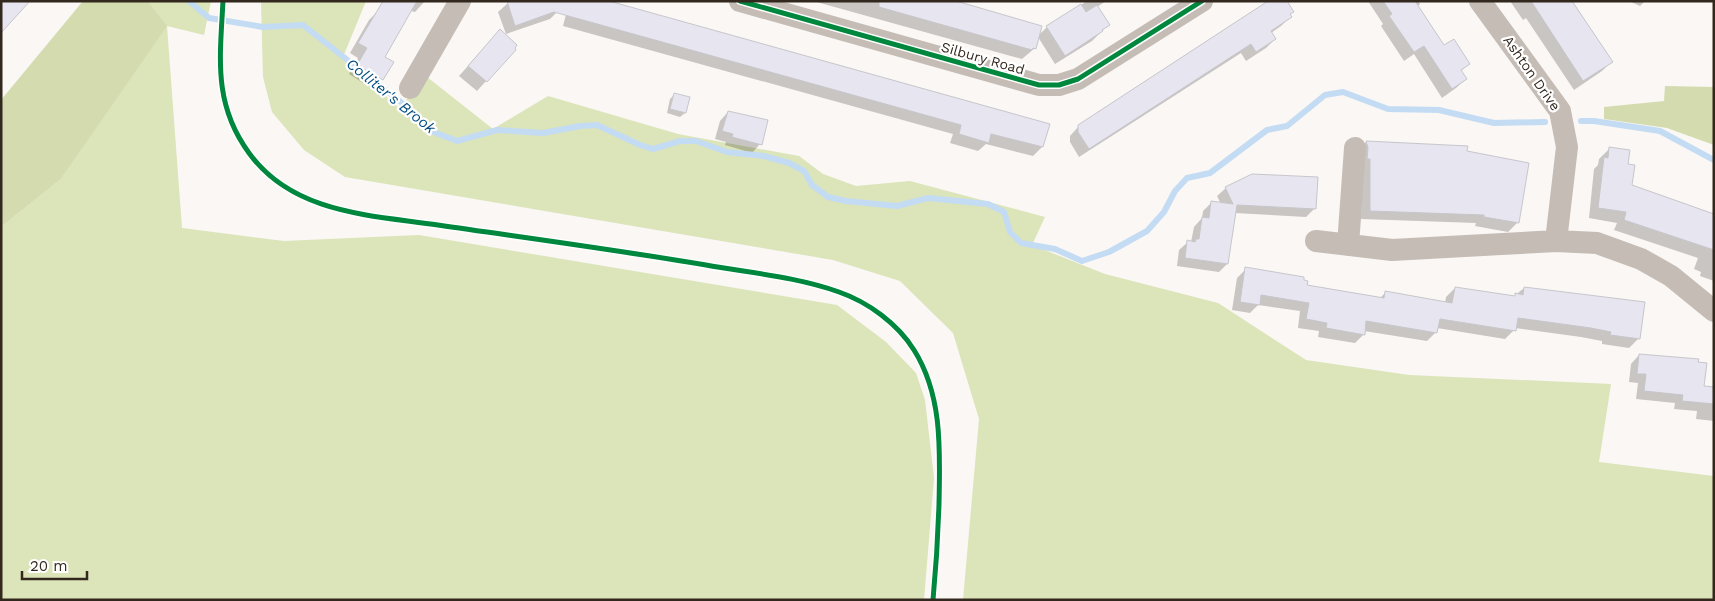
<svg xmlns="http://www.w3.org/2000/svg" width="1715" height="601" font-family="'Work Sans',sans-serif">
  <rect width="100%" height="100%" fill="#faf7f4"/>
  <path fill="#dce4b9" d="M 148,1 L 211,1 L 204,35 L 167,26 L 182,228 L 284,241 L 419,235 L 837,305 L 886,342 L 916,373 L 925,400 L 934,478 L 924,600 L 1,600 L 1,227 L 61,179 L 166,26 Z
    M 261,1 L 366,1 L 343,57 L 399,108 L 427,77 L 493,129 L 548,96 L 678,134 L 799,156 L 823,174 L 856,186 L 910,181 L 1045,217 L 1032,245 L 1105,274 L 1218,303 L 1306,360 L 1409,375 L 1611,384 L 1599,462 L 1714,476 L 1714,600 L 963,600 L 979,419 L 953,333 L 900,281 L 833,260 L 345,177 L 304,150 L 272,112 L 263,77 Z"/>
  <path fill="#d4dbaf" d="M 83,1 L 148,1 L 167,26 L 61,179 L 1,227 L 1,100 Z
    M 1665,86 L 1714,87 L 1714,145 L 1667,128 L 1604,119 L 1604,107 L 1664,101 Z"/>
  <path fill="#0003" d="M 395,1 L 425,1 L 415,12 L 411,11 L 384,57 L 382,79 L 373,89 L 349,74 L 358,58 L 350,53 L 369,20 L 378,11 Z
    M 513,1 L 560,9 L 550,19 L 506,34 L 498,12 L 508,3 Z
    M 813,1 L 953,1 L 1038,36 L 1047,27 L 1087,1 L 1106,1 L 1097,7 L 1108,25 L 1092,41 L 1055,64 L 1038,37 L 1035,48 L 1022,59 Z
    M 1368,1 L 1418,1 L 1420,4 L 1417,7 L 1444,47 L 1468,64 L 1461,71 L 1466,79 L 1456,88 L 1442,98 L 1414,54 L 1404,61 L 1381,26 L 1383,24 Z
    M 1510,1 L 1562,1 L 1611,62 L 1602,71 L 1574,90 L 1526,18 L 1523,20 Z
    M 1629,1 L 1645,1 L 1640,6 Z
    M 569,3 L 1048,124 L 1042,147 L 1033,156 L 986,144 L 978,151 L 950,143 L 953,134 L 563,26 Z
    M 1292,12 L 1289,15 L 1290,17 L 1281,26 L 1271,33 L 1275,39 L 1266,48 L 1246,61 L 1241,53 L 1079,157 L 1070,142 L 1070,136 L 1079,126 Z
    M 491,40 L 514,50 L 477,91 L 459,76 Z
    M 675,94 L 685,113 L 680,117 L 667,113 L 670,99 Z
    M 728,112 L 760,144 L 752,153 L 725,145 L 726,142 L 715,139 L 720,121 Z
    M 1366,142 L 1466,147 L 1466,152 L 1528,164 L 1517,223 L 1508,232 L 1475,226 L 1476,223 L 1361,219 L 1362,167 L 1358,151 Z
    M 1610,148 L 1627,165 L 1631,186 L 1714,215 L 1714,281 L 1700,276 L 1701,272 L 1694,269 L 1698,258 L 1614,230 L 1617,223 L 1589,218 L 1594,169 L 1598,165 L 1599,159 Z
    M 1226,188 L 1315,208 L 1306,217 L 1234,213 L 1227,264 L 1219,272 L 1177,266 L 1179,250 L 1188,242 L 1191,242 L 1194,227 L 1202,218 L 1203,211 L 1212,202 L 1221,204 L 1217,196 Z
    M 1246,269 L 1306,286 L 1380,298 L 1386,292 L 1445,303 L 1446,297 L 1455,288 L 1513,297 L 1524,288 L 1638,339 L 1629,348 L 1602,344 L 1602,341 L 1581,337 L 1515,328 L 1514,330 L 1505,339 L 1437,328 L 1436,332 L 1427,341 L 1364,331 L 1364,334 L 1355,343 L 1318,337 L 1319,331 L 1298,328 L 1300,311 L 1258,305 L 1250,313 L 1232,310 L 1237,278 Z
    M 1639,355 L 1703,387 L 1714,388 L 1714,421 L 1696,419 L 1697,411 L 1674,409 L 1675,403 L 1636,399 L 1638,383 L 1629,382 L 1631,364 Z"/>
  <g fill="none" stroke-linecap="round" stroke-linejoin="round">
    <path stroke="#c4dcf3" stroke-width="6" d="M 189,1 L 209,18 L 263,27 L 303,25 L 411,110 L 431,131 L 457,141 L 497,130 L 543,133 L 580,126 L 597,125 L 640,145 L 653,149 L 680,141 L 696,141 L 727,152 L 764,156 L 789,163 L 804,171 L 812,185 L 828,197 L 846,201 L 897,206 L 928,198 L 988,204 L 1004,212 L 1010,232 L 1021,243 L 1055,249 L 1082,261 L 1109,252 L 1147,231 L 1164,212 L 1175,191 L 1187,178 L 1210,173 L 1267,130 L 1287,126 L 1325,95 L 1343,92 L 1388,109 L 1439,110 L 1494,123 L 1545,122
      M 1581,121 L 1594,121 L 1660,131 L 1714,160"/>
  </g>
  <path fill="#e7e5ef" stroke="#c7c6cb" d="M 1,1 L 30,1 L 1,33 Z
    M 383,1 L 417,1 L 385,57 L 394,62 L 383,80 L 357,65 L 367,48 L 358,43 Z
    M 507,1 L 609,1 L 1050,124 L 1043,147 L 991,134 L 989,143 L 959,134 L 961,125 L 554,12 L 515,26 Z
    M 879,1 L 956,1 L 1042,26 L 1036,49 L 1033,48 L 1032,50 L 879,7 Z
    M 1268,1 L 1287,1 L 1294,12 L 1290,14 L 1292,17 L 1271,31 L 1276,39 L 1256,52 L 1251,44 L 1089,149 L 1078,132 L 1078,125 Z
    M 1383,1 L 1415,1 L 1444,45 L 1454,39 L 1470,64 L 1461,70 L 1467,79 L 1452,89 L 1424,46 L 1414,52 L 1389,16 L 1392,14 Z
    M 1531,1 L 1572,1 L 1613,62 L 1583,81 Z
    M 1081,4 L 1086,12 L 1097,5 L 1110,25 L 1102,30 L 1103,31 L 1065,56 L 1046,26 Z
    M 500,29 L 517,45 L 515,48 L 516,50 L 487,82 L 468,66 Z
    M 674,93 L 690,97 L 686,113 L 670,109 Z
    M 728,111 L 768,120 L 762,145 L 732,137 L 733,134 L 722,131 Z
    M 1366,141 L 1468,146 L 1467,151 L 1529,163 L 1519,223 L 1484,217 L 1484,215 L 1370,211 L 1370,159 L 1367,159 L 1368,148 Z
    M 1609,147 L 1630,150 L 1628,164 L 1635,165 L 1632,185 L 1714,214 L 1714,250 L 1624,220 L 1626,212 L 1598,208 L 1604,157 L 1608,158 Z
    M 1252,174 L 1318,177 L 1316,209 L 1237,205 L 1228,264 L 1185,258 L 1187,240 L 1195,242 L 1196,239 L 1199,239 L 1202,217 L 1209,218 L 1211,201 L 1233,204 L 1225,187 Z
    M 1245,267 L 1304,277 L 1304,280 L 1308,281 L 1307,285 L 1384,298 L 1385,291 L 1452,303 L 1455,287 L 1515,296 L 1515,293 L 1523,295 L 1524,287 L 1645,302 L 1640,339 L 1610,335 L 1611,332 L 1591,328 L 1518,318 L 1516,331 L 1440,319 L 1437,333 L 1366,321 L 1365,335 L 1326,328 L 1327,323 L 1306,319 L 1309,303 L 1261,295 L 1260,305 L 1240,302 Z
    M 1639,354 L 1699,359 L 1698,362 L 1707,363 L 1704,386 L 1714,387 L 1714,404 L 1682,401 L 1683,395 L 1644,391 L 1646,374 L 1637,374 Z"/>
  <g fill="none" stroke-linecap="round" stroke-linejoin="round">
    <path stroke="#c4bcb5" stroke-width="22" d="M 740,1 L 1039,85 L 1059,85 L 1078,79 L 1202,1
      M 1480,1 L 1560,111 L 1567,147 L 1556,241
      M 410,88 L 460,1
      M 1316,241 L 1392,250 L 1556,241 L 1597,243 L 1641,259 L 1671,276 L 1714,311
      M 1348,245 L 1355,148"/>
    <g stroke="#fff" stroke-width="8">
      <path id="cycleway" d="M 223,1 C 220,58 213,104 249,153 C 293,214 371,215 438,225 C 527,238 617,250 706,265 C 751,273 797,277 839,292 C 868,302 898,324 914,350 C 943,396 940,452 939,504 C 938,536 936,568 933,600
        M 740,1 L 1039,85 L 1059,85 L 1078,79 L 1202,1"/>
    </g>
    <use href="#cycleway" stroke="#00873e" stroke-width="5"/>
  </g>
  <g text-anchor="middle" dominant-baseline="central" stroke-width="4.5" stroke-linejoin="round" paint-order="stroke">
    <g font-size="14" fill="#33281e" stroke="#fff">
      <text transform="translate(983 58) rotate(16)">Silbury Road</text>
      <text transform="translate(1532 73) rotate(55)">Ashton Drive</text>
    </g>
    <g font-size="15" font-style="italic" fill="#034e81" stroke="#fff">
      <text transform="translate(391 96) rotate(39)">Colliter's Brook</text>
    </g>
  </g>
  <rect width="1715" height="601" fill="none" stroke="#33281e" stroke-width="5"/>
  <path d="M22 571v8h65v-8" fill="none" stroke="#33281e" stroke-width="2.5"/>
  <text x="30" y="571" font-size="15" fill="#33281e" stroke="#ffffff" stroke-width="4" paint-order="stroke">20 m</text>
</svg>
